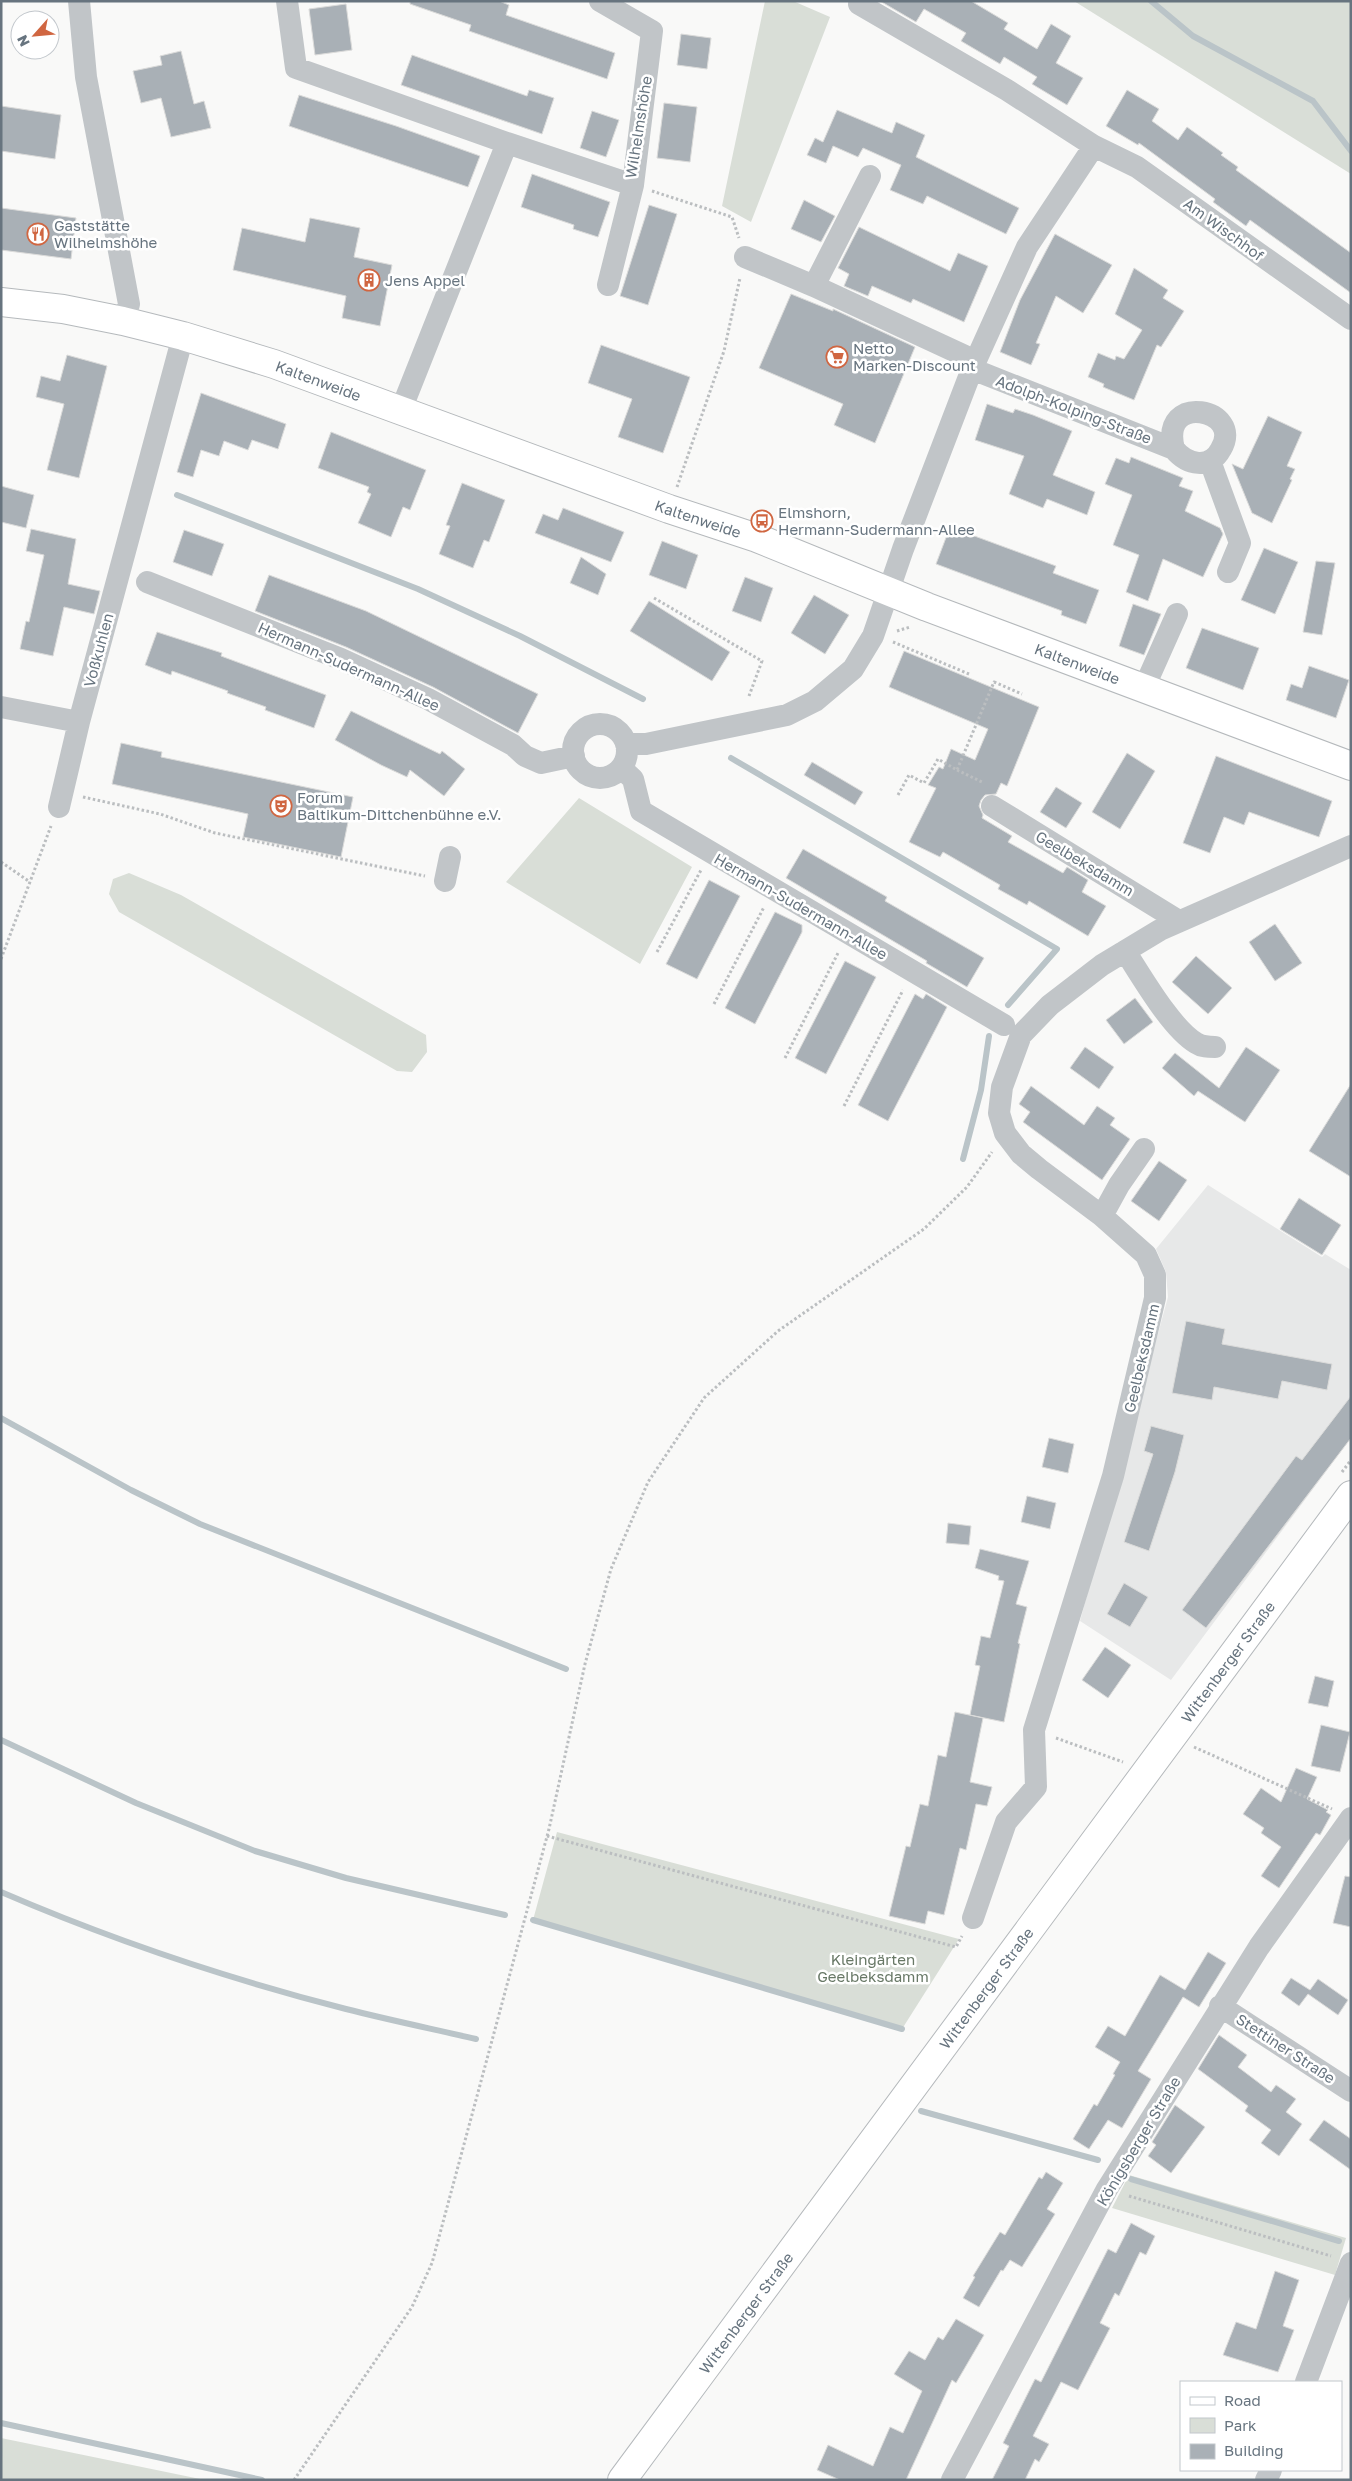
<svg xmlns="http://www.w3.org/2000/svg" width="1352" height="2481" font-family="'Golos Text',sans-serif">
  <rect width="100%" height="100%" fill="#f9f9f8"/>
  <path fill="#e7e8e8" d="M 1208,1185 L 1322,1257 L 1325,1254 L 1351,1270 L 1351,1438 L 1171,1680 L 1080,1621 L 1168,1297 L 1166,1272 L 1156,1249 Z"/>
  <path fill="#d9ded7" d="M 765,1 L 793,1 L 830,17 L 751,222 L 722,206 Z
    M 1074,1 L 1351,1 L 1351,174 Z
    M 579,798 L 692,867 L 640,964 L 506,882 Z
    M 129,873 L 181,895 L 426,1035 L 427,1052 L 412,1072 L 397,1071 L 119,912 L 109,894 L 113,879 Z
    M 557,1832 L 959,1939 L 902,2029 L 533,1920 Z
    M 1129,2175 L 1346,2238 L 1335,2275 L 1112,2208 Z
    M 1,2438 L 205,2480 L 1,2480 Z"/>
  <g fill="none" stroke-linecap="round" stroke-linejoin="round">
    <path stroke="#bac4c8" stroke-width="6" d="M 1151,1 L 1193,36 L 1313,101 L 1351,151
      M 177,495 L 418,589 L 520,636 L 643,699
      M 731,758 L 1057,949 L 1008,1005
      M 963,1159 L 981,1090 L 989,1036
      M 1,1418 L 131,1490 L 200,1524 L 566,1669
      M 1,1740 L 136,1803 L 255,1851 L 346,1878 L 505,1915
      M 1,1892 C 112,1940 229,1979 346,2009 C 389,2020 433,2029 476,2039
      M 533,1920 L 902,2029
      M 921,2111 L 1098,2160
      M 1131,2179 L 1339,2241
      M 1,2423 L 262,2480"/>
  </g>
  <path fill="#a9b0b6" stroke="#dbdbda" d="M 410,1 L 499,1 L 509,5 L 506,15 L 615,53 L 607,79 L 469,31 L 471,25 L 410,4 Z
    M 880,1 L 971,1 L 1008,23 L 1004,29 L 1037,49 L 1051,24 L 1071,36 L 1056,63 L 1083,78 L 1067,105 L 1032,84 L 1037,77 L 1004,57 L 1000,64 L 961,41 L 966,33 L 924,9 L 916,22 Z
    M 346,4 L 352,50 L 315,55 L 309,9 Z
    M 681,34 L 711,38 L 707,69 L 677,65 Z
    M 181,51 L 194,104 L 204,101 L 211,128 L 171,137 L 161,98 L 141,103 L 133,71 L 162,65 L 160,56 Z
    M 412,55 L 527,96 L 529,90 L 554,98 L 542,134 L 401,85 Z
    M 1127,90 L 1159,109 L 1152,121 L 1178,140 L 1187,127 L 1223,153 L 1221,155 L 1238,167 L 1236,170 L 1351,253 L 1351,293 L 1250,220 L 1246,226 L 1213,202 L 1215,199 L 1139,143 L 1138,145 L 1106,126 Z
    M 299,95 L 396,126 L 480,156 L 468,187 L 289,126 Z
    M 664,103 L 697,107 L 690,162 L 657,158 Z
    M 1,106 L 61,115 L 55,159 L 1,151 Z
    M 837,110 L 892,133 L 896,122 L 925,135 L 916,157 L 1019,208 L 1006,234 L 927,196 L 923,204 L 890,190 L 901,165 L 863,148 L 858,157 L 833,146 L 826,163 L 807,155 L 815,138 L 823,142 Z
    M 592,111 L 619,120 L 606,157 L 580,148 Z
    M 532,174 L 610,202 L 598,237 L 573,229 L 574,225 L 521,207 Z
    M 804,200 L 835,216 L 821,242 L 791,229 Z
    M 649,205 L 677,214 L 648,305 L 620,296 Z
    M 1,208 L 76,218 L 71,259 L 1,250 Z
    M 310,218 L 360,228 L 354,257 L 392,265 L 380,326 L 342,318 L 346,296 L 233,270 L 242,228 L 305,242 Z
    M 859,227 L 950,271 L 958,253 L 988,266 L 964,322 L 913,299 L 911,303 L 872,286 L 868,296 L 844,286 L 849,274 L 838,268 Z
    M 1055,234 L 1112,265 L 1083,313 L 1056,296 L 1036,343 L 1040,344 L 1031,365 L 1000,352 L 1020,300 Z
    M 1134,268 L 1168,290 L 1163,298 L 1184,311 L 1161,347 L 1157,345 L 1134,400 L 1103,387 L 1104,384 L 1088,377 L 1098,353 L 1115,360 L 1116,356 L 1124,359 L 1142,330 L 1115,314 Z
    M 791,294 L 833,311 L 833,309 L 915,347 L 875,443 L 834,425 L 843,404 L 759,368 Z
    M 601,345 L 690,377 L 663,453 L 618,437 L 632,399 L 588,383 Z
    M 67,355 L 107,366 L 79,478 L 47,470 L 64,404 L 36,397 L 41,376 L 60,381 Z
    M 201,393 L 286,424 L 278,449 L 252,440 L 248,450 L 224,441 L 219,456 L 201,450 L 193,477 L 177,472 Z
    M 987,404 L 1013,413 L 1015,409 L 1033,415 L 1072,431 L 1053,475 L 1095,492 L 1087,515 L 1047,499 L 1043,508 L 1009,494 L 1024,456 L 975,440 Z
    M 1268,416 L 1302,432 L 1287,466 L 1295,469 L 1290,479 L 1292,480 L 1272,523 L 1252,513 L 1232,464 L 1243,469 Z
    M 331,432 L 426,470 L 410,510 L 403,507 L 391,537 L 358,523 L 371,494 L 367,492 L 369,487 L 318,468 Z
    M 1131,457 L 1183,478 L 1179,486 L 1193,491 L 1185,511 L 1220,528 L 1223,534 L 1203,577 L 1163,559 L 1148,601 L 1126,592 L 1139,555 L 1113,545 L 1132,495 L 1105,484 L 1116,458 L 1129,463 Z
    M 462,483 L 505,500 L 489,542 L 484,540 L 473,568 L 439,554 L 450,526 L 446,525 Z
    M 1,486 L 34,495 L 26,528 L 1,522 Z
    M 563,508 L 624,532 L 611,562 L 535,533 L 543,514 L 558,520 Z
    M 950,527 L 1056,566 L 1053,573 L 1099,590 L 1086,624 L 1061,615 L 1062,611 L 936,564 Z
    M 31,529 L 76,539 L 68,584 L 100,591 L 94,614 L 64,607 L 53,656 L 20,649 L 26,621 L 29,622 L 44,555 L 26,551 Z
    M 184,530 L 224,544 L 212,576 L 173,562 Z
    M 662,541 L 698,555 L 686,589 L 649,575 Z
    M 1264,548 L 1298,562 L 1275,614 L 1241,600 Z
    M 581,557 L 606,574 L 598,595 L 570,583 Z
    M 1316,561 L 1335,563 L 1322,635 L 1303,632 Z
    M 269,575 L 366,611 L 538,694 L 518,733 L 433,687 L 346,647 L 255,611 Z
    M 745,577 L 773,588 L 761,622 L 732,611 Z
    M 814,595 L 849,615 L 825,654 L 791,633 Z
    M 649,601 L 730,652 L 712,681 L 630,631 Z
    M 1133,604 L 1161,614 L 1144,655 L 1119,646 Z
    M 1202,628 L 1259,648 L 1243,690 L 1186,668 Z
    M 157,632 L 222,653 L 221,656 L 326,695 L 314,728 L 265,710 L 266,707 L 227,693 L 228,691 L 172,671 L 171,675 L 145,665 Z
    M 904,651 L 1039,707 L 1007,786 L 1001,783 L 996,794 L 985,795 L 981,800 L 979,806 L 983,815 L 982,818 L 1012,836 L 1008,842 L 1063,873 L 1067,867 L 1088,880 L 1082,892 L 1106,906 L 1088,936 L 1029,901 L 1027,905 L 998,889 L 1000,885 L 943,852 L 940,857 L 909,842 L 936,788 L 928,785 L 939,767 L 943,769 L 951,749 L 975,760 L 988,729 L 889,687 Z
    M 1309,666 L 1349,680 L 1336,718 L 1286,700 L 1291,684 L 1302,688 Z
    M 351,711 L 440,754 L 442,751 L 465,769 L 444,796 L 410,770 L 407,777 L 381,765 L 335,740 Z
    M 121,743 L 162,752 L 161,757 L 353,797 L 341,857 L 243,837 L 248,814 L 112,784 Z
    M 1127,753 L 1155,771 L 1120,829 L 1092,812 Z
    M 1216,756 L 1332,801 L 1319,837 L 1249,812 L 1244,825 L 1224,817 L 1210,853 L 1183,843 Z
    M 812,762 L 863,792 L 855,805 L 804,775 Z
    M 1056,787 L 1082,803 L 1066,828 L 1040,812 Z
    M 803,849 L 887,897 L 885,901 L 984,958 L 967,987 L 926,963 L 927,961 L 786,878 Z
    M 709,880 L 740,896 L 697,979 L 666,964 Z
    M 775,912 L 802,925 L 802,932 L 755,1024 L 725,1008 Z
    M 1275,924 L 1302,963 L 1275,981 L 1249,942 Z
    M 1196,956 L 1232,988 L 1208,1014 L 1172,982 Z
    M 845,961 L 876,977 L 826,1074 L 795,1058 Z
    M 915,994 L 923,999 L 926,994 L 947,1007 L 888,1121 L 858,1105 Z
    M 1135,998 L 1153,1022 L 1124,1044 L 1106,1020 Z
    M 1085,1047 L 1114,1067 L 1099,1089 L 1070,1068 Z
    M 1246,1047 L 1280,1070 L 1245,1122 L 1198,1091 L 1194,1096 L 1162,1068 L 1175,1053 L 1219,1088 Z
    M 1351,1084 L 1351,1177 L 1309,1151 Z
    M 1031,1086 L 1084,1125 L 1097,1106 L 1115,1118 L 1110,1125 L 1130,1139 L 1102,1180 L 1023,1122 L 1030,1112 L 1019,1104 Z
    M 1159,1161 L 1187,1180 L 1159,1221 L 1131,1201 Z
    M 1299,1198 L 1341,1225 L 1322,1255 L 1280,1229 Z
    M 1186,1321 L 1225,1329 L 1222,1344 L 1332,1364 L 1327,1390 L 1282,1381 L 1278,1399 L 1214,1387 L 1212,1400 L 1172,1393 Z
    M 1351,1396 L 1351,1438 L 1206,1628 L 1182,1610 L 1296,1456 L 1302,1460 Z
    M 1151,1426 L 1184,1435 L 1175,1472 L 1149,1551 L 1124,1542 L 1153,1454 L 1144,1451 Z
    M 1049,1438 L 1074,1444 L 1068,1473 L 1042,1467 Z
    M 1027,1496 L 1056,1503 L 1050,1529 L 1021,1522 Z
    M 948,1523 L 971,1526 L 969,1545 L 946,1543 Z
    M 980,1549 L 1029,1561 L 1016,1604 L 1027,1607 L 1018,1643 L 1020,1644 L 1004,1722 L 970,1715 L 980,1666 L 975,1665 L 981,1636 L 990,1638 L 1004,1581 L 998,1580 L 999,1576 L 975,1568 Z
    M 1124,1583 L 1148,1597 L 1130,1627 L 1107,1614 Z
    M 1105,1647 L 1131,1665 L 1108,1698 L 1082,1680 Z
    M 1315,1676 L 1334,1681 L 1328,1707 L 1308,1703 Z
    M 955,1712 L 983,1718 L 970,1782 L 992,1787 L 987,1806 L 976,1804 L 966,1850 L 960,1848 L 944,1915 L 928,1911 L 925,1924 L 889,1916 L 906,1846 L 910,1847 L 920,1804 L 928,1806 L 938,1755 L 946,1757 Z
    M 1321,1725 L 1350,1732 L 1340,1772 L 1311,1766 Z
    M 1296,1768 L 1317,1777 L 1307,1799 L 1328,1810 L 1326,1812 L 1331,1815 L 1320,1835 L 1316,1833 L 1279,1888 L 1261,1876 L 1281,1847 L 1261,1833 L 1264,1828 L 1243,1814 L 1261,1788 L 1281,1802 Z
    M 1345,1876 L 1351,1877 L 1351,1927 L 1333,1923 Z
    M 1208,1952 L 1226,1963 L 1199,2007 L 1183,1997 L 1138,2071 L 1151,2079 L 1122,2128 L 1108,2120 L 1089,2149 L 1073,2139 L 1094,2104 L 1097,2106 L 1115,2075 L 1113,2074 L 1120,2062 L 1095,2047 L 1108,2026 L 1125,2036 L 1160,1975 L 1185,1990 Z
    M 1291,1978 L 1310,1990 L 1318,1979 L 1348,2000 L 1338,2015 L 1308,1994 L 1299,2006 L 1281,1993 Z
    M 1219,2035 L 1247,2055 L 1238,2067 L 1271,2092 L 1276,2085 L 1296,2099 L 1286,2112 L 1302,2124 L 1279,2156 L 1261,2143 L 1271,2130 L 1245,2111 L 1248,2106 L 1198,2069 Z
    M 1175,2105 L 1205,2127 L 1171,2173 L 1148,2156 L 1156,2145 L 1152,2142 Z
    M 1324,2120 L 1351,2139 L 1351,2170 L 1309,2140 Z
    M 1046,2172 L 1063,2183 L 1047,2209 L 1055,2214 L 1022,2267 L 1010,2260 L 1003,2271 L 1001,2270 L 979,2307 L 963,2298 L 975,2277 L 973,2276 L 1000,2232 L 1005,2235 L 1039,2177 L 1042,2179 Z
    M 1131,2223 L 1155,2236 L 1146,2255 L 1140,2252 L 1119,2296 L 1115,2293 L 1100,2323 L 1110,2328 L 1078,2390 L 1061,2382 L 1033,2436 L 1049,2444 L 1039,2462 L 1035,2459 L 1025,2480 L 992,2480 L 1009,2446 L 1003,2443 L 1035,2379 L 1041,2382 L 1108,2249 L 1116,2253 Z
    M 1275,2271 L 1299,2280 L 1283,2326 L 1294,2330 L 1278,2372 L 1223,2355 L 1236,2322 L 1256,2329 Z
    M 956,2319 L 984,2335 L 956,2383 L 952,2380 L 906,2480 L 840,2480 L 817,2470 L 828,2445 L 873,2466 L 890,2427 L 903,2433 L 922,2391 L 894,2374 L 909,2351 L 925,2360 L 938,2337 L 943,2340 Z"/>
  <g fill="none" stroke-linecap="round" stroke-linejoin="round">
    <g stroke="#b5b9bc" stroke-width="30">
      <g id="major">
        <path id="s1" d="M 1,302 L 63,309 L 123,321 L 183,336 L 274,364 L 669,509 L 757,538 L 927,607 L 1351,766"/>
        <path id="s2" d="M 622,2480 L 1351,1495"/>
      </g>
    </g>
    <path stroke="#bbbec0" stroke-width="3" stroke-dasharray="2.5 2.5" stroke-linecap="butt" d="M 652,191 L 732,217 L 739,238
      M 677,487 L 724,351 L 740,278
      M 654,598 L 762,661 L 749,696
      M 897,631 L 910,627
      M 893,642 L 969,674
      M 957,770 L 984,783
      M 898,795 L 909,775 L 924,783 L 938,759 L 957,770 L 994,682 L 1022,694
      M 83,797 L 160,814 L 215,833 L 425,876
      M 1,862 L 30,882
      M 657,952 L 701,870
      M 1,959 L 51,826
      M 714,1004 L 764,907
      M 785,1058 L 839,951
      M 844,1106 L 903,990
      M 1342,1472 L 1351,1460
      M 1056,1738 L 1123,1762
      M 1194,1747 L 1332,1809
      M 547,1836 L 956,1947 L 962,1936
      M 1129,2196 L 1331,2256
      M 294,2480 L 412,2307 L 432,2263 L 549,1829 L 585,1664 L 611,1569 L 648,1482 L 704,1398 L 778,1331 L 924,1229 L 967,1187 L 992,1152"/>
    <path stroke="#c1c5c8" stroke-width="22" d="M 79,1 L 86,77 L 129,304 L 123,321
      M 287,1 L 296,68 L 507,143 L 401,410
      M 859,4 L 1007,90 L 1094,146 L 1137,167 L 1351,319
      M 507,143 L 633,185 L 652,31 L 600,1
      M 745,257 L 814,286 L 965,356 L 972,369
      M 608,285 L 633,185
      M 814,286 L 870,176
      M 972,369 L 1027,247 L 1094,146
      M 1210,461 L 1240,543 L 1228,572
      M 147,582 L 341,659 L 428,699 L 513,745 L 525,756 L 541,763 L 574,756
      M 1144,688 L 1177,614
      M 1,707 L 79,722
      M573 751a27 27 0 1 1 54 0a27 27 0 1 1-54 0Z
      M 626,744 L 646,744 L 787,715 L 815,701 L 853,669 L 873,636 L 903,549 L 972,369 L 1174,449 C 1187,465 1210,470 1221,449 C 1245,409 1159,391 1174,449
      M 621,768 L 633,779 L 641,811 L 1004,1025
      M 992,806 L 1179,921
      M 59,807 L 79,722 L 183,336
      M 445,881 L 450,857
      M 1125,951 C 1142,977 1171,1028 1196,1043 C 1202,1047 1208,1047 1215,1047
      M 1102,1216 L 1119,1185 L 1144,1149
      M 973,1918 L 1006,1822 L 1036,1787 L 1034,1730 L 1113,1476 L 1155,1298 L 1155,1275 L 1146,1255 L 1102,1216 L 1039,1169 L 1021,1154 L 1005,1133 L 999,1113 L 1002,1087 L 1021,1035 L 1050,1005 L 1102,965 L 1160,930 L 1351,846
      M 1220,2006 L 1351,2091
      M 1306,2382 L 1351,2263
      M 952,2480 L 1107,2189 L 1259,1947 L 1351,1818
      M 1266,2480 L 1271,2470"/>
    <use href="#major" stroke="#fff" stroke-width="28"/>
  </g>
  <defs>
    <g id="restaurant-ring" transform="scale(1.125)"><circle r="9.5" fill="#fff" stroke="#d06641" stroke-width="1.5"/><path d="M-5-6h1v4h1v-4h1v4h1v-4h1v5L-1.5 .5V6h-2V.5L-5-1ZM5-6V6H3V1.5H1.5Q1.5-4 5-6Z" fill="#d06641"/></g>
    <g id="building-ring" transform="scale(1.125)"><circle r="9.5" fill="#fff" stroke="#d06641" stroke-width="1.5"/><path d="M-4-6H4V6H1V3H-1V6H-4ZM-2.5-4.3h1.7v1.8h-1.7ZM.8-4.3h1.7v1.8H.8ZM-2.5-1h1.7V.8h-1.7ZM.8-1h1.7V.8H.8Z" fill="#d06641"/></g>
    <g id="supermarket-ring" transform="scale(1.125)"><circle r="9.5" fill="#fff" stroke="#d06641" stroke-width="1.5"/><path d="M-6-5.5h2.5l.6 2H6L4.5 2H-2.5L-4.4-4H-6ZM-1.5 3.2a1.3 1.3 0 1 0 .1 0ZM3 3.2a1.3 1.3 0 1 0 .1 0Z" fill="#d06641"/></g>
    <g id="bus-ring" transform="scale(1.125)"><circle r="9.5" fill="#fff" stroke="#d06641" stroke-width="1.5"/><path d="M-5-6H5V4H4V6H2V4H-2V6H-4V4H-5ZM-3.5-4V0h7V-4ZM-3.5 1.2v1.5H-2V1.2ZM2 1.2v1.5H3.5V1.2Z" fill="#d06641"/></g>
    <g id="theatre-ring" transform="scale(1.125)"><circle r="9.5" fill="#fff" stroke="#d06641" stroke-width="1.5"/><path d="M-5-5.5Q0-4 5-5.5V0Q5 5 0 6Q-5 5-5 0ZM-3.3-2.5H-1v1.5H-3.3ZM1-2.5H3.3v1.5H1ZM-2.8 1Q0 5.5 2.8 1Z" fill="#d06641"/></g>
  </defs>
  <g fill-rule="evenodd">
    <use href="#restaurant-ring" x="38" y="234"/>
    <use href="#building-ring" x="369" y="280"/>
    <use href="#supermarket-ring" x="837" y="357"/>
    <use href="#bus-ring" x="762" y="521"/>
    <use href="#theatre-ring" x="281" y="806"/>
  </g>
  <g text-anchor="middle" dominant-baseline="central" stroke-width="5" stroke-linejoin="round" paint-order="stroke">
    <g font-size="15" fill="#67747f" stroke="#fff">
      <text transform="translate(638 127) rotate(-81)">Wilhelmshöhe</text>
      <text transform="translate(1224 229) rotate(36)">Am Wischhof</text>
      <text stroke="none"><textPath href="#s1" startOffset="328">Kaltenweide</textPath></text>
      <text transform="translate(1074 409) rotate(21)">Adolph-Kolping-Straße</text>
      <text stroke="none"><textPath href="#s1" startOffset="732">Kaltenweide</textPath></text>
      <text transform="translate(98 650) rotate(-75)">Voßkuhlen</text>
      <text stroke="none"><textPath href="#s1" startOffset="1138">Kaltenweide</textPath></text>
      <text transform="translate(349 666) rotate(24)">Hermann-Sudermann-Allee</text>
      <text transform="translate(1085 863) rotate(31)">Geelbeksdamm</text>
      <text transform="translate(801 906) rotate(30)">Hermann-Sudermann-Allee</text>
      <text transform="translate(1141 1358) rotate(-77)">Geelbeksdamm</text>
      <text stroke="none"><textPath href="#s2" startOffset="1018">Wittenberger Straße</textPath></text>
      <text stroke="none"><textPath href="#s2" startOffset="612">Wittenberger Straße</textPath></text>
      <text transform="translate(1286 2048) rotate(33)">Stettiner Straße</text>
      <text transform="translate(1138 2141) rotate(-59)">Königsberger Straße</text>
      <text stroke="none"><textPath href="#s2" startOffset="208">Wittenberger Straße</textPath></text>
    </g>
    <g font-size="15" fill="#67747f" stroke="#fff" text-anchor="start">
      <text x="54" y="225">Gaststätte<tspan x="54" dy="17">Wilhelmshöhe</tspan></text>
      <text x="385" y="280">Jens Appel</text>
      <text x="853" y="348">Netto<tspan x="853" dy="17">Marken-Discount</tspan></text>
      <text x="778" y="512">Elmshorn,<tspan x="778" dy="17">Hermann-Sudermann-Allee</tspan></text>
      <text x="297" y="797">Forum<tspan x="297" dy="17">Baltikum-Dittchenbühne e.V.</tspan></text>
    </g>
    <g font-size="15" fill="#687866" stroke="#fff">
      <text x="873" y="1959">Kleingärten<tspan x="873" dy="17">Geelbeksdamm</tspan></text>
    </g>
  </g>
  <rect width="1352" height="2481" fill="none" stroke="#67747f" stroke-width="5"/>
  <rect x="1180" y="2381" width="162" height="90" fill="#ffffff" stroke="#c2c7cc"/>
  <rect x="1190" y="2397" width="25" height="8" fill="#ffffff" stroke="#c2c7cc"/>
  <text x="1224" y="2406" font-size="15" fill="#67747f">Road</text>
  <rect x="1190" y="2418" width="25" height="15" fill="#d9ded7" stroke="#c2c7cc"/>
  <text x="1224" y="2431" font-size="15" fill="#67747f">Park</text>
  <rect x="1190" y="2444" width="25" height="15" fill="#a9b0b6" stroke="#c2c7cc"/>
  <text x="1224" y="2456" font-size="15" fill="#67747f">Building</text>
  <g transform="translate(35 35) rotate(243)"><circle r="24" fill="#ffffff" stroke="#c2c7cc"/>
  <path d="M0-4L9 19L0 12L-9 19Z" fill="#d06641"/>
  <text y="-8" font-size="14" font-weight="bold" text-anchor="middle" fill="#67747f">N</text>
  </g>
</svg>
